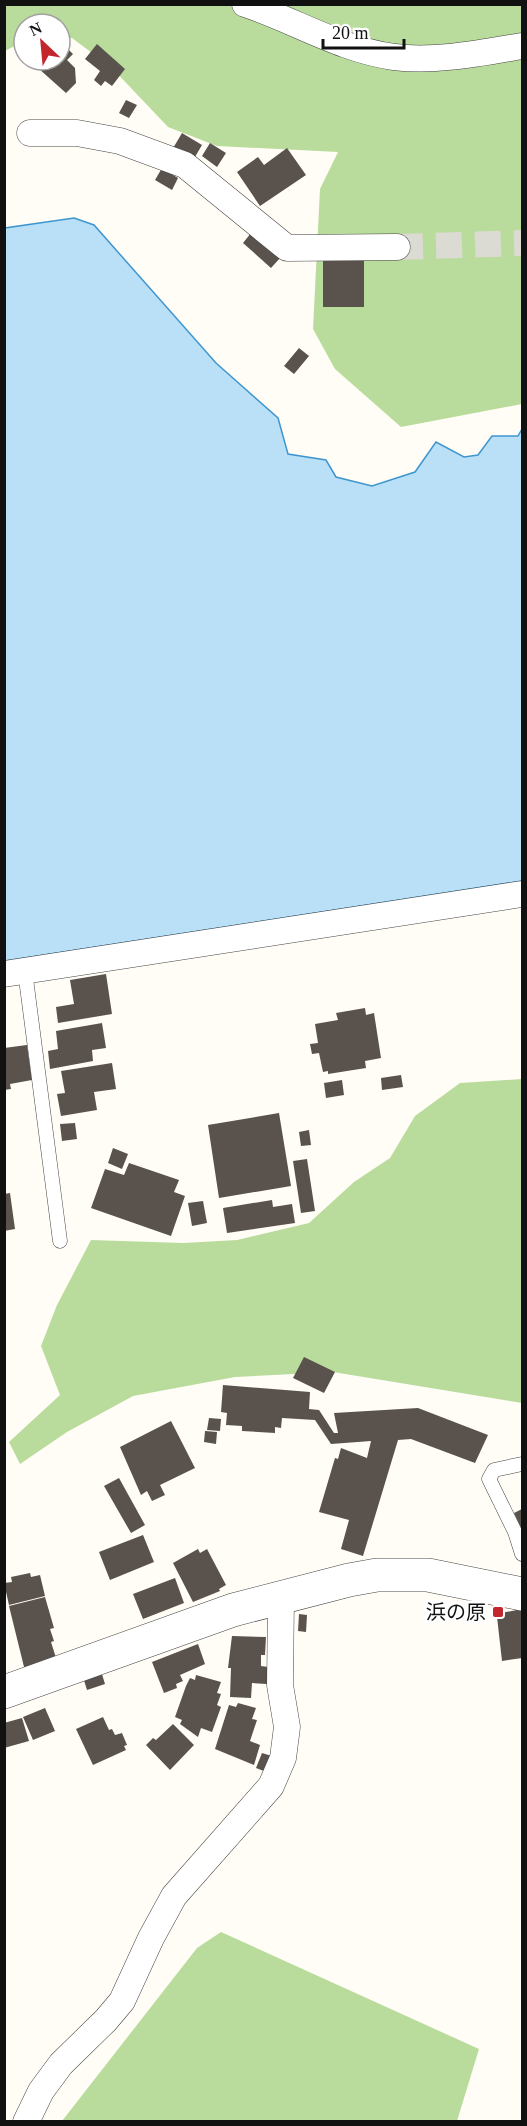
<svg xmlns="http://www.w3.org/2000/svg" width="527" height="2126" font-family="'Times New Roman','Noto Sans JP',serif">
  <rect width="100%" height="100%" fill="#fffdf5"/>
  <path fill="#b9dc9c" d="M 4,5 L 522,5 L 522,404 L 401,427 L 335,369 L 313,329 L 320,189 L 338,152 L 217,146 L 168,127 L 112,68 L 72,38 L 60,38 L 60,24 L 24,24 L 24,41 L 5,51 Z
    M 522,1079 L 522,1403 L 333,1372 L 235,1377 L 133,1396 L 67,1432 L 20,1464 L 9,1442 L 60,1395 L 41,1346 L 57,1305 L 91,1240 L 183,1243 L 237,1240 L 309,1223 L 354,1182 L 390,1158 L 415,1116 L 460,1083 Z
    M 221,1932 L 479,2049 L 457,2121 L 62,2121 L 197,1948 Z"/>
  <path fill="#b9e0f7" stroke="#3f96cf" stroke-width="1.5" d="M 74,218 L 94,225 L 216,363 L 278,418 L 288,454 L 326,460 L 336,477 L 372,486 L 415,472 L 436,442 L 464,457 L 478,455 L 492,436 L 518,436 L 522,429 L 522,881 L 5,961 L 5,228 Z"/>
  <path fill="#5a524d" d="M 60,41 L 73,54 L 67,60 L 75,68 L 76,83 L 66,93 L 29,60 L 60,60 Z
    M 97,44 L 125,69 L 112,86 L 105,81 L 101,86 L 94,80 L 100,71 L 85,59 Z
    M 126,100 L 137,105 L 129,118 L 119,113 Z
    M 182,133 L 202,145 L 192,162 L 172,150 Z
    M 210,143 L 226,153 L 217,167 L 202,156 Z
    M 287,148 L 306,175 L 260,206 L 237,172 L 258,157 L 264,165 Z
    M 162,168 L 178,178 L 172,190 L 155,180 Z
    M 251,233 L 280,258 L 271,268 L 243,243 Z
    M 364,260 L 364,307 L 323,307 L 323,261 Z
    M 299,348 L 309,356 L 294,374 L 284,366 Z
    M 106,974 L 112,1014 L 58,1023 L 56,1007 L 74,1004 L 70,980 Z
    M 365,1008 L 366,1015 L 374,1013 L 381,1058 L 365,1061 L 366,1068 L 328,1074 L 328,1071 L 323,1072 L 319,1053 L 312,1054 L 310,1044 L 318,1043 L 315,1024 L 338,1020 L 336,1013 Z
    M 102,1023 L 106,1048 L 92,1050 L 93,1061 L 50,1069 L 48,1051 L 58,1049 L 56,1031 Z
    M 27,1045 L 32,1080 L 10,1084 L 11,1089 L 4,1090 L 4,1048 Z
    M 112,1063 L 116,1089 L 94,1092 L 97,1110 L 61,1116 L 57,1094 L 65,1093 L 61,1071 Z
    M 401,1075 L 403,1087 L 382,1090 L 381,1078 Z
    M 342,1080 L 344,1095 L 326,1098 L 324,1083 Z
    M 279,1113 L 291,1186 L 219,1198 L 208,1125 Z
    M 75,1123 L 77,1139 L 62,1141 L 60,1124 Z
    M 309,1130 L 311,1145 L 301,1146 L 299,1132 Z
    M 113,1148 L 128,1154 L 122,1169 L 108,1163 Z
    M 307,1159 L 315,1211 L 301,1213 L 293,1161 Z
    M 129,1163 L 179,1180 L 174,1192 L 185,1196 L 171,1236 L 91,1208 L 105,1169 L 124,1175 Z
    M 10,1193 L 15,1229 L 4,1231 L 4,1194 Z
    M 272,1200 L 273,1207 L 292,1204 L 295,1223 L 227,1233 L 223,1208 Z
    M 203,1201 L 207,1223 L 192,1226 L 188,1203 Z
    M 304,1357 L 335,1372 L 324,1393 L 293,1378 Z
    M 223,1385 L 310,1392 L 309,1409 L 319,1410 L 334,1433 L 338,1433 L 334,1413 L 418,1408 L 488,1435 L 475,1463 L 411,1439 L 398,1440 L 363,1556 L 341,1549 L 349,1520 L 319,1512 L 335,1458 L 338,1459 L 341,1448 L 367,1458 L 371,1441 L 331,1444 L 315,1420 L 282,1418 L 281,1428 L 275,1427 L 275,1433 L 242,1431 L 242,1426 L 226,1425 L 227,1413 L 221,1412 Z
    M 209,1418 L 221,1419 L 220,1431 L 207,1430 Z
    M 171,1421 L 195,1468 L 160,1485 L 165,1495 L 152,1501 L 147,1491 L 141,1495 L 120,1447 Z
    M 205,1431 L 217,1432 L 216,1444 L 204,1442 Z
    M 119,1478 L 145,1525 L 131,1533 L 104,1486 Z
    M 522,1509 L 522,1530 L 514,1513 Z
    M 143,1535 L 154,1562 L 110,1580 L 99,1552 Z
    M 198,1549 L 200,1553 L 207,1549 L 226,1585 L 219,1589 L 220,1591 L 193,1602 L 173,1563 Z
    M 30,1573 L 31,1577 L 40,1575 L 45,1596 L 9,1605 L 4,1583 L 12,1582 L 11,1577 Z
    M 175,1578 L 184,1603 L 143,1619 L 133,1594 Z
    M 45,1597 L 54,1628 L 50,1629 L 54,1641 L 51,1642 L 57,1661 L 25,1671 L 9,1606 Z
    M 522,1609 L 522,1658 L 502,1661 L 497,1617 L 502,1617 L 501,1613 Z
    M 299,1614 L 307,1615 L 306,1632 L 298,1631 Z
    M 232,1636 L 266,1637 L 265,1655 L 261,1655 L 261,1666 L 268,1667 L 267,1684 L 252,1683 L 251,1698 L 230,1697 L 231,1668 L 228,1668 Z
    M 198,1644 L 205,1664 L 180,1675 L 183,1681 L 176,1684 L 177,1688 L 164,1693 L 152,1662 Z
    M 101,1671 L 105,1684 L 87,1690 L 83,1677 Z
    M 196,1675 L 221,1682 L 217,1693 L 221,1694 L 217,1705 L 221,1707 L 212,1732 L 201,1728 L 198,1737 L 180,1724 L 182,1720 L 175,1717 L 186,1686 L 190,1678 L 195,1680 Z
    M 238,1703 L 256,1708 L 252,1719 L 257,1720 L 250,1741 L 260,1745 L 254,1765 L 215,1749 L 229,1705 L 236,1707 Z
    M 45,1708 L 55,1731 L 33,1740 L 23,1717 Z
    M 103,1717 L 109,1730 L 112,1729 L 115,1735 L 122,1733 L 127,1745 L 124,1746 L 126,1750 L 93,1765 L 76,1729 Z
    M 22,1718 L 29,1741 L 4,1748 L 4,1723 Z
    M 173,1724 L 194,1745 L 170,1770 L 146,1745 L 153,1738 L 156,1740 Z
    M 262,1753 L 275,1757 L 269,1773 L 256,1768 Z"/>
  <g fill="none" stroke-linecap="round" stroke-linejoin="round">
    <path stroke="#dbdad3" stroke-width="26" stroke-dasharray="26 13" stroke-linecap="butt" d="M 397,247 L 522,243"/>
    <g stroke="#444" stroke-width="15">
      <path id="service" d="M 25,971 L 60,1241
        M 522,1464 L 494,1470 L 489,1479 L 515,1532 L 522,1554"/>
    </g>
    <g stroke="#444" stroke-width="27">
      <path id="minor" d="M 245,4 C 294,20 342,50 394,57 C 436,62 481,53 522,46
        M 30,133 L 77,133 L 120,141 L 185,165 L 287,248 L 397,247
        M 4,974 L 522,894
        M 26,2122 L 41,2091 L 61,2064 L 106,2020 L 122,2001 L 151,1938 L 174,1896 L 271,1786 L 283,1758 L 287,1727 L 280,1685 L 281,1596"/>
    </g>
    <g stroke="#444" stroke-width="34">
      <path id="tertiary" d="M 4,1692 L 233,1610 L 349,1580 L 377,1575 L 428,1575 L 522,1594"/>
    </g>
    <use href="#service" stroke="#fff" stroke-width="14"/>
    <use href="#minor" stroke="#fff" stroke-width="26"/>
    <use href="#tertiary" stroke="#fff" stroke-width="33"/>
  </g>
  <rect fill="#c4262e" stroke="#fff" stroke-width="2" x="492" y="1606" width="12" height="12" rx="3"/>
  <g text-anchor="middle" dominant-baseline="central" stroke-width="6" stroke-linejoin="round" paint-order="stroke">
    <g font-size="20" fill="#111" stroke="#fff" text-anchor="end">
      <text x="486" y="1612">浜の原</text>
    </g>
  </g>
  <rect width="527" height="2126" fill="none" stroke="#111111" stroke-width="12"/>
  <g transform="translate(42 42) rotate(334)"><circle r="28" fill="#ffffff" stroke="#a0a0a0" stroke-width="1.5"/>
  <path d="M0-4.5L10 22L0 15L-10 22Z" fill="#c4262e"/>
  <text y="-9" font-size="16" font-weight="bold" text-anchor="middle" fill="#111111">N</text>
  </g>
  <path d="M323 39v9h81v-9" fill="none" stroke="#111111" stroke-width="3"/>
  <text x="332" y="39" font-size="18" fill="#111111" stroke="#ffffff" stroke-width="4.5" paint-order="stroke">20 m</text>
</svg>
